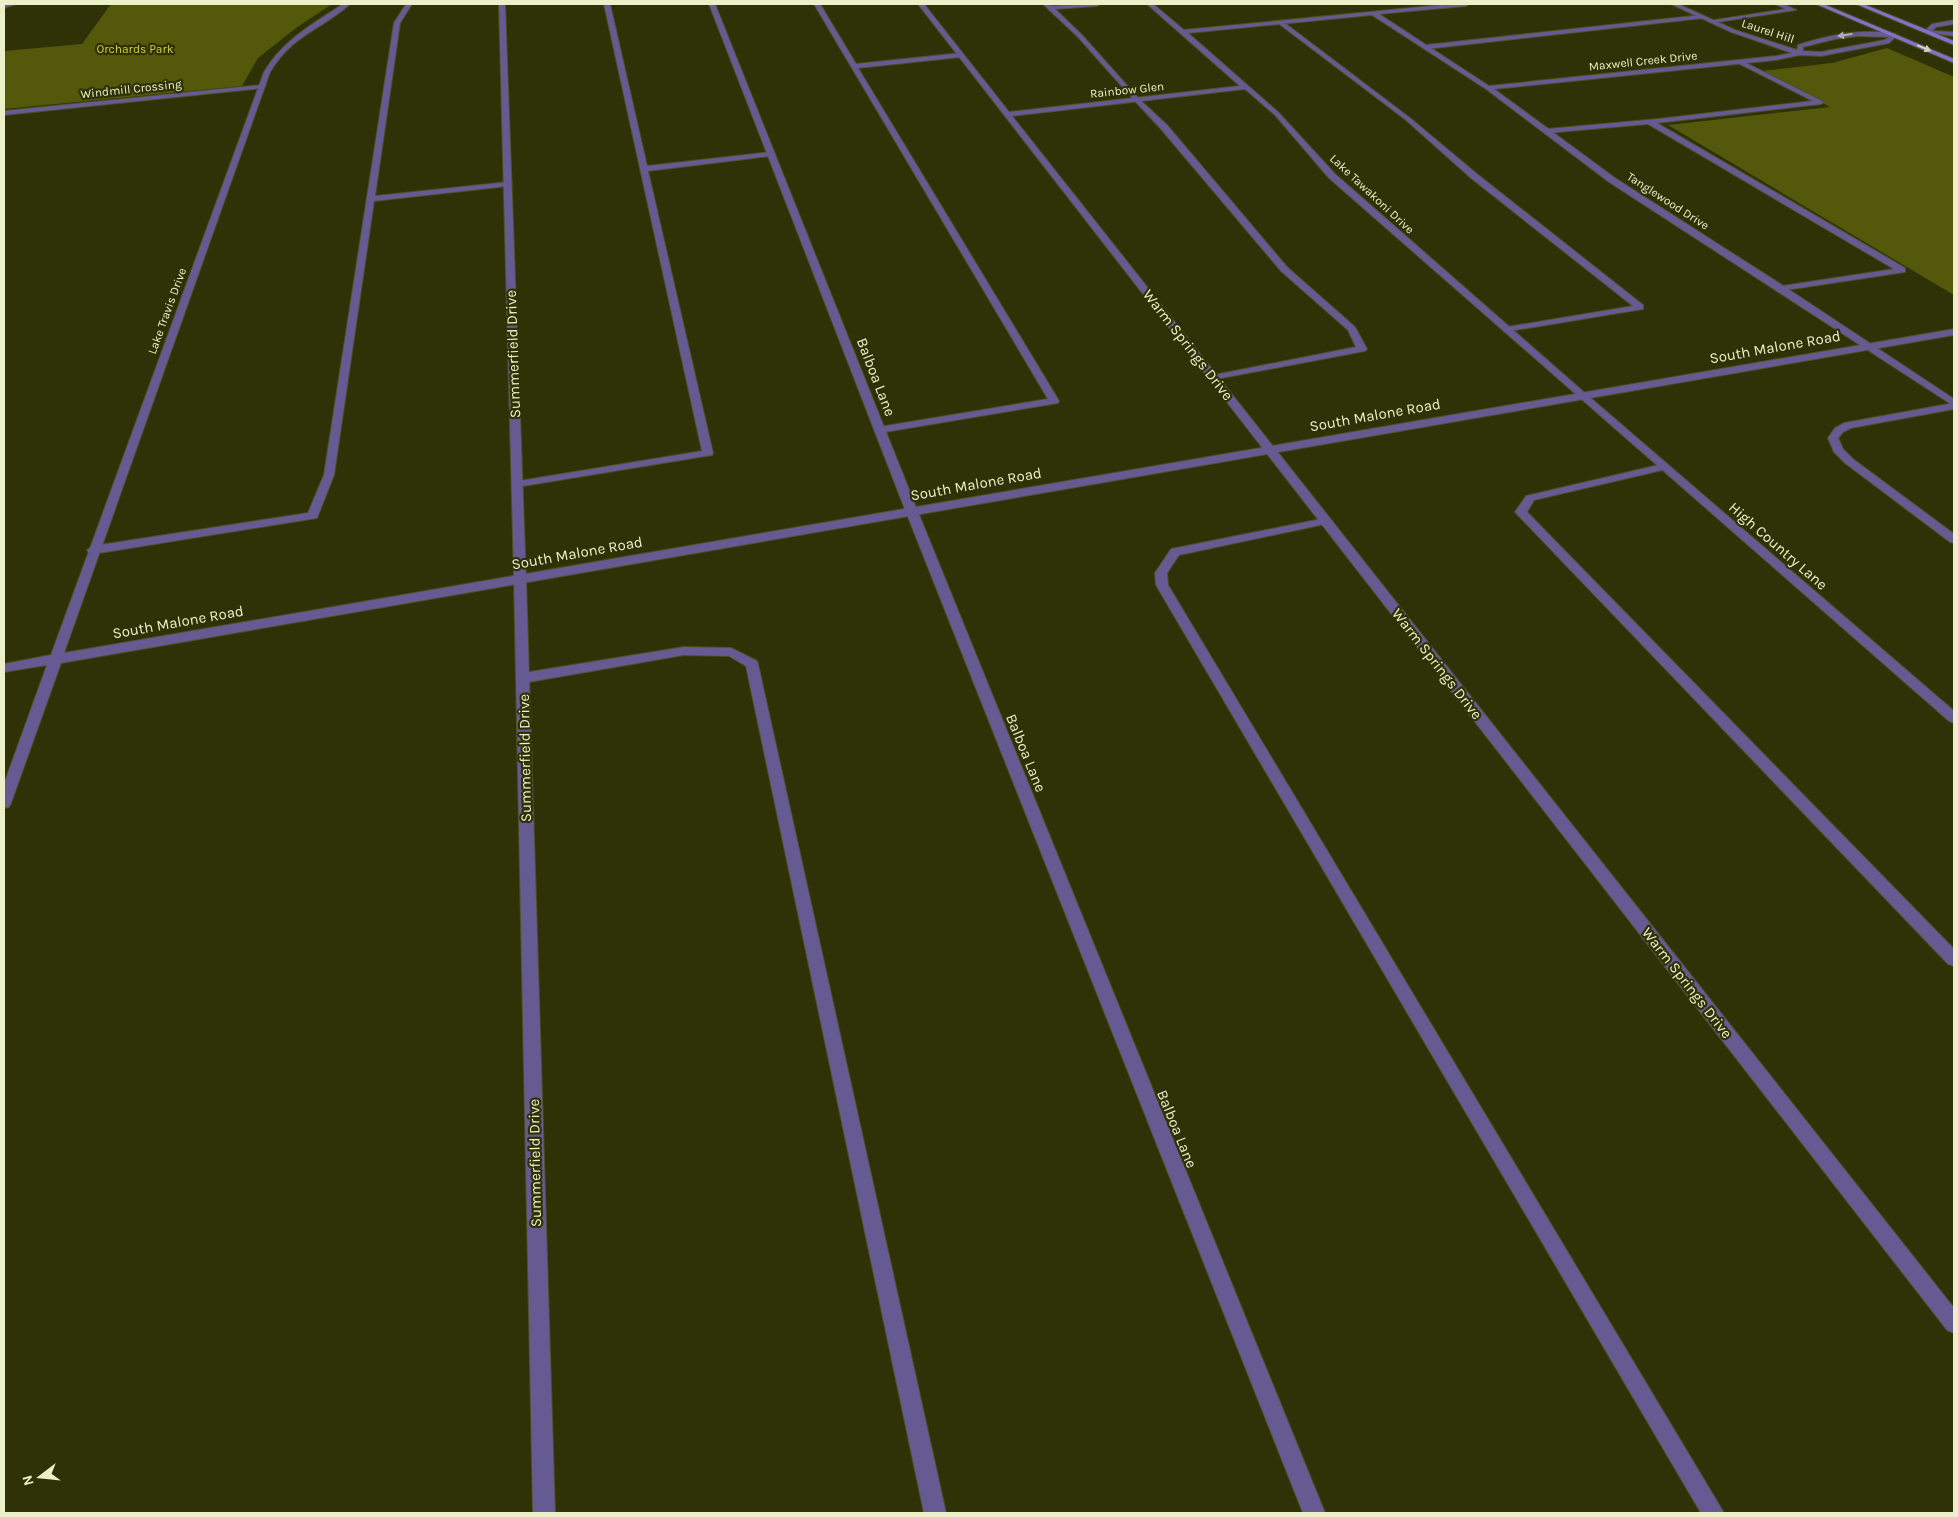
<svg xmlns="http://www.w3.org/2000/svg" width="1958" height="1517" font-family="Karla,sans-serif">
  <rect width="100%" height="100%" fill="#2f3106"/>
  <path fill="#54580b" d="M 111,4 L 332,4 L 296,28 L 258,58 L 242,86 L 4,109 L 4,51 L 82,44 Z
    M 1887,48 L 1954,77 L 1954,295 L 1668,125 L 1830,107 L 1762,71 L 1832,63 Z"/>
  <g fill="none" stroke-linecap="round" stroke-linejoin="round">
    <g stroke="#4d5025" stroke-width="2">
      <path id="service" d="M 4,4 L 16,4 L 4,8 Z
        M 406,4 L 412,4 L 400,23 L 375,196 L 508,182 L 512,184 L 508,186 L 374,201 L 334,475 L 317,518 L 93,554 L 89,553 L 87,550 L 93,546 L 308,513 L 324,475 L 394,23 Z
        M 604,4 L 610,4 L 647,166 L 771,152 L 775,154 L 771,156 L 648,171 L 713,453 L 712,455 L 517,487 L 512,484 L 513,482 L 702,451 Z
        M 814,4 L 820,4 L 856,64 L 961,53 L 964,55 L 961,57 L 858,68 L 1059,401 L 1058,403 L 879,433 L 874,430 L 879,427 L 1048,399 Z
        M 1043,4 L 1049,4 L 1052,6 L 1100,4 L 1097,6 L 1055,9 L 1082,35 L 1139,99 L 1167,125 L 1287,267 L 1355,327 L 1367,349 L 1365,351 L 1211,380 L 1209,378 L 1214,375 L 1356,347 L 1348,330 L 1281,271 L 1161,129 L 1135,101 L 1078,37 Z
        M 1775,4 L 1783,4 L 1796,10 L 1711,23 L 1708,21 L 1786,9 Z
        M 1702,15 L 1704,18 L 1426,49 L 1423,47 L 1426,45 Z
        M 1278,21 L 1282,21 L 1410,118 L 1477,174 L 1643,305 L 1643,309 L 1504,332 L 1504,328 L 1507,327 L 1633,306 L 1471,178 L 1406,120 L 1278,23 Z
        M 1738,61 L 1742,61 L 1824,102 L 1821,104 L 1657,123 L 1905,268 L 1905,272 L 1779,291 L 1779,287 L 1782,286 L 1894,269 L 1648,124 L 1547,133 L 1543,131 L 1547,129 L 1658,119 L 1813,101 L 1738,63 Z
        M 1954,403 L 1954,409 L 1851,428 L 1843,432 L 1838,438 L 1843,449 L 1853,459 L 1954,534 L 1954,543 L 1950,542 L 1845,463 L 1834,452 L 1828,438 L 1835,428 L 1844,423 Z
        M 1663,464 L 1667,465 L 1668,467 L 1667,469 L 1534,500 L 1527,512 L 1954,949 L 1954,966 L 1948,964 L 1515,512 L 1526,496 Z
        M 1326,518 L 1332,521 L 1330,523 L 1179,555 L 1167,573 L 1168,585 L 1724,1513 L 1701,1513 L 1156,585 L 1155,573 L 1171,549 Z
        M 684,647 L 731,648 L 757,661 L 758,664 L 946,1513 L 924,1513 L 746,666 L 729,656 L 684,655 L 523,683 L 518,681 L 517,678 L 518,675 L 523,673 Z"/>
    </g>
    <g stroke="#4d5025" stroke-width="2">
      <path id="minor" d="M 499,4 L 505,4 L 526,579 L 555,1513 L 533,1513 L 514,579 Z
        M 709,4 L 715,4 L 918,512 L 1325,1513 L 1303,1513 L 906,512 Z
        M 918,4 L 924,4 L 1009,112 L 1240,86 L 1147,4 L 1153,4 L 1184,30 L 1451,4 L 1469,4 L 1466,6 L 1379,14 L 1489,86 L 1776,56 L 1792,53 L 1731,32 L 1671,4 L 1678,4 L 1735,30 L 1797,50 L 1798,45 C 1829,35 1863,28 1896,34 L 1896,36 L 1889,43 L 1821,56 L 1800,55 L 1776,60 L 1494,89 L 1615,178 L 1785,287 L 1954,399 L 1954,406 L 1609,182 L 1486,89 L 1372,15 L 1188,33 L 1279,113 L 1335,174 L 1586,394 L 1954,711 L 1954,723 L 1949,721 L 1329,178 L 1275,115 L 1245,89 L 1012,116 L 1954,1308 L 1954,1333 L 1947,1330 ZM 1858,36 L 1889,37 L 1885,40 L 1821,52 L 1803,51 L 1803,47 L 1835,39 Z
        M 1954,20 L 1954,24 L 1936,27 L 1932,31 L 1954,32 L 1954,36 L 1924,32 L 1932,24 Z
        M 261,85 L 264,87 L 263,88 L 4,115 L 4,111 Z"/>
    </g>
    <g stroke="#4d5025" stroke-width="2">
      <path id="tertiary" d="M 343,4 L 350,4 C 321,30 293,34 270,72 L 64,653 L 1954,329 L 1954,335 L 61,663 L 11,803 L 9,807 L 4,808 L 4,784 L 47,665 L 4,672 L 4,664 L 51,655 L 264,72 C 283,40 313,24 343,4 Z"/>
    </g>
    <g stroke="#4d5025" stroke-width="2">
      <path id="secondary" d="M 1816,4 L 1823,4 L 1954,59 L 1954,63 Z
        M 1856,4 L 1863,4 L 1954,41 L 1954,45 Z"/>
    </g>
    <use href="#service" fill="#665a92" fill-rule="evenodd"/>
    <use href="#minor" fill="#665a92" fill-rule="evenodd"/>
    <use href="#tertiary" fill="#665a92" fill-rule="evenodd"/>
    <use href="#secondary" fill="#8570cb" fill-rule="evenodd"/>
  </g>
  <defs><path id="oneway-solid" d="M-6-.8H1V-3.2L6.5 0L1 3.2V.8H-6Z" transform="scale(1.25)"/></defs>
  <use fill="#afacb0" href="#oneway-solid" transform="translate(1845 35) rotate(171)"/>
  <use fill="#d2d0ca" href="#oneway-solid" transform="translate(1924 48) rotate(23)"/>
  <g text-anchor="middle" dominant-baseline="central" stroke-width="4.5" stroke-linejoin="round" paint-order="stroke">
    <g font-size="12" fill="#ebf0c9" stroke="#2f3106">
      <text transform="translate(1768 31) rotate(18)">Laurel Hill</text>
      <text transform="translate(1643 61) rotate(-6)">Maxwell Creek Drive</text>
      <text transform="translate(131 89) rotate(-6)">Windmill Crossing</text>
      <text transform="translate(1127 90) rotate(-6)">Rainbow Glen</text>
      <text transform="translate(1372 194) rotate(43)">Lake Tawakoni Drive</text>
      <text transform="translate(1668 201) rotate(33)">Tanglewood Drive</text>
      <text transform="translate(167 311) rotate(-70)">Lake Travis Drive</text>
    </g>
    <g font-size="12" fill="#ccd539" stroke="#2f3106">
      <text x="135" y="49">Orchards Park</text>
    </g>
    <g font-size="15" fill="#ebf0c9" stroke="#2f3106">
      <text transform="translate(1188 345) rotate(52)">Warm Springs Drive</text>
      <text transform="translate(1775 347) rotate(-10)">South Malone Road</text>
      <text transform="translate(513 354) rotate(-92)">Summerfield Drive</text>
      <text transform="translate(876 377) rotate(69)">Balboa Lane</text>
      <text transform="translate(1375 415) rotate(-10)">South Malone Road</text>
      <text transform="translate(976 484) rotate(-10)">South Malone Road</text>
      <text transform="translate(1778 546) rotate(41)">High Country Lane</text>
      <text transform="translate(577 553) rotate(-10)">South Malone Road</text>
      <text transform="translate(178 622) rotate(-10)">South Malone Road</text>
      <text transform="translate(1437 664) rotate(52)">Warm Springs Drive</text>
      <text transform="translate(1026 753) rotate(68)">Balboa Lane</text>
      <text transform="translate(525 758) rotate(-91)">Summerfield Drive</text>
      <text transform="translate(1687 983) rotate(52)">Warm Springs Drive</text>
      <text transform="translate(1177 1129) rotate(68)">Balboa Lane</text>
      <text transform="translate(535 1163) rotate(-91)">Summerfield Drive</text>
    </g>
  </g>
  <rect width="1958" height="1517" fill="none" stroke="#ebf0c9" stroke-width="10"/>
  <g transform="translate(40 1477) rotate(254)" stroke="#2f3106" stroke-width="4" paint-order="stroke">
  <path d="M0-4L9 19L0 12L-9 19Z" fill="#ebf0c9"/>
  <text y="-8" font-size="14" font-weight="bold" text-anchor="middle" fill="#ebf0c9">N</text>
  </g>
</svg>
